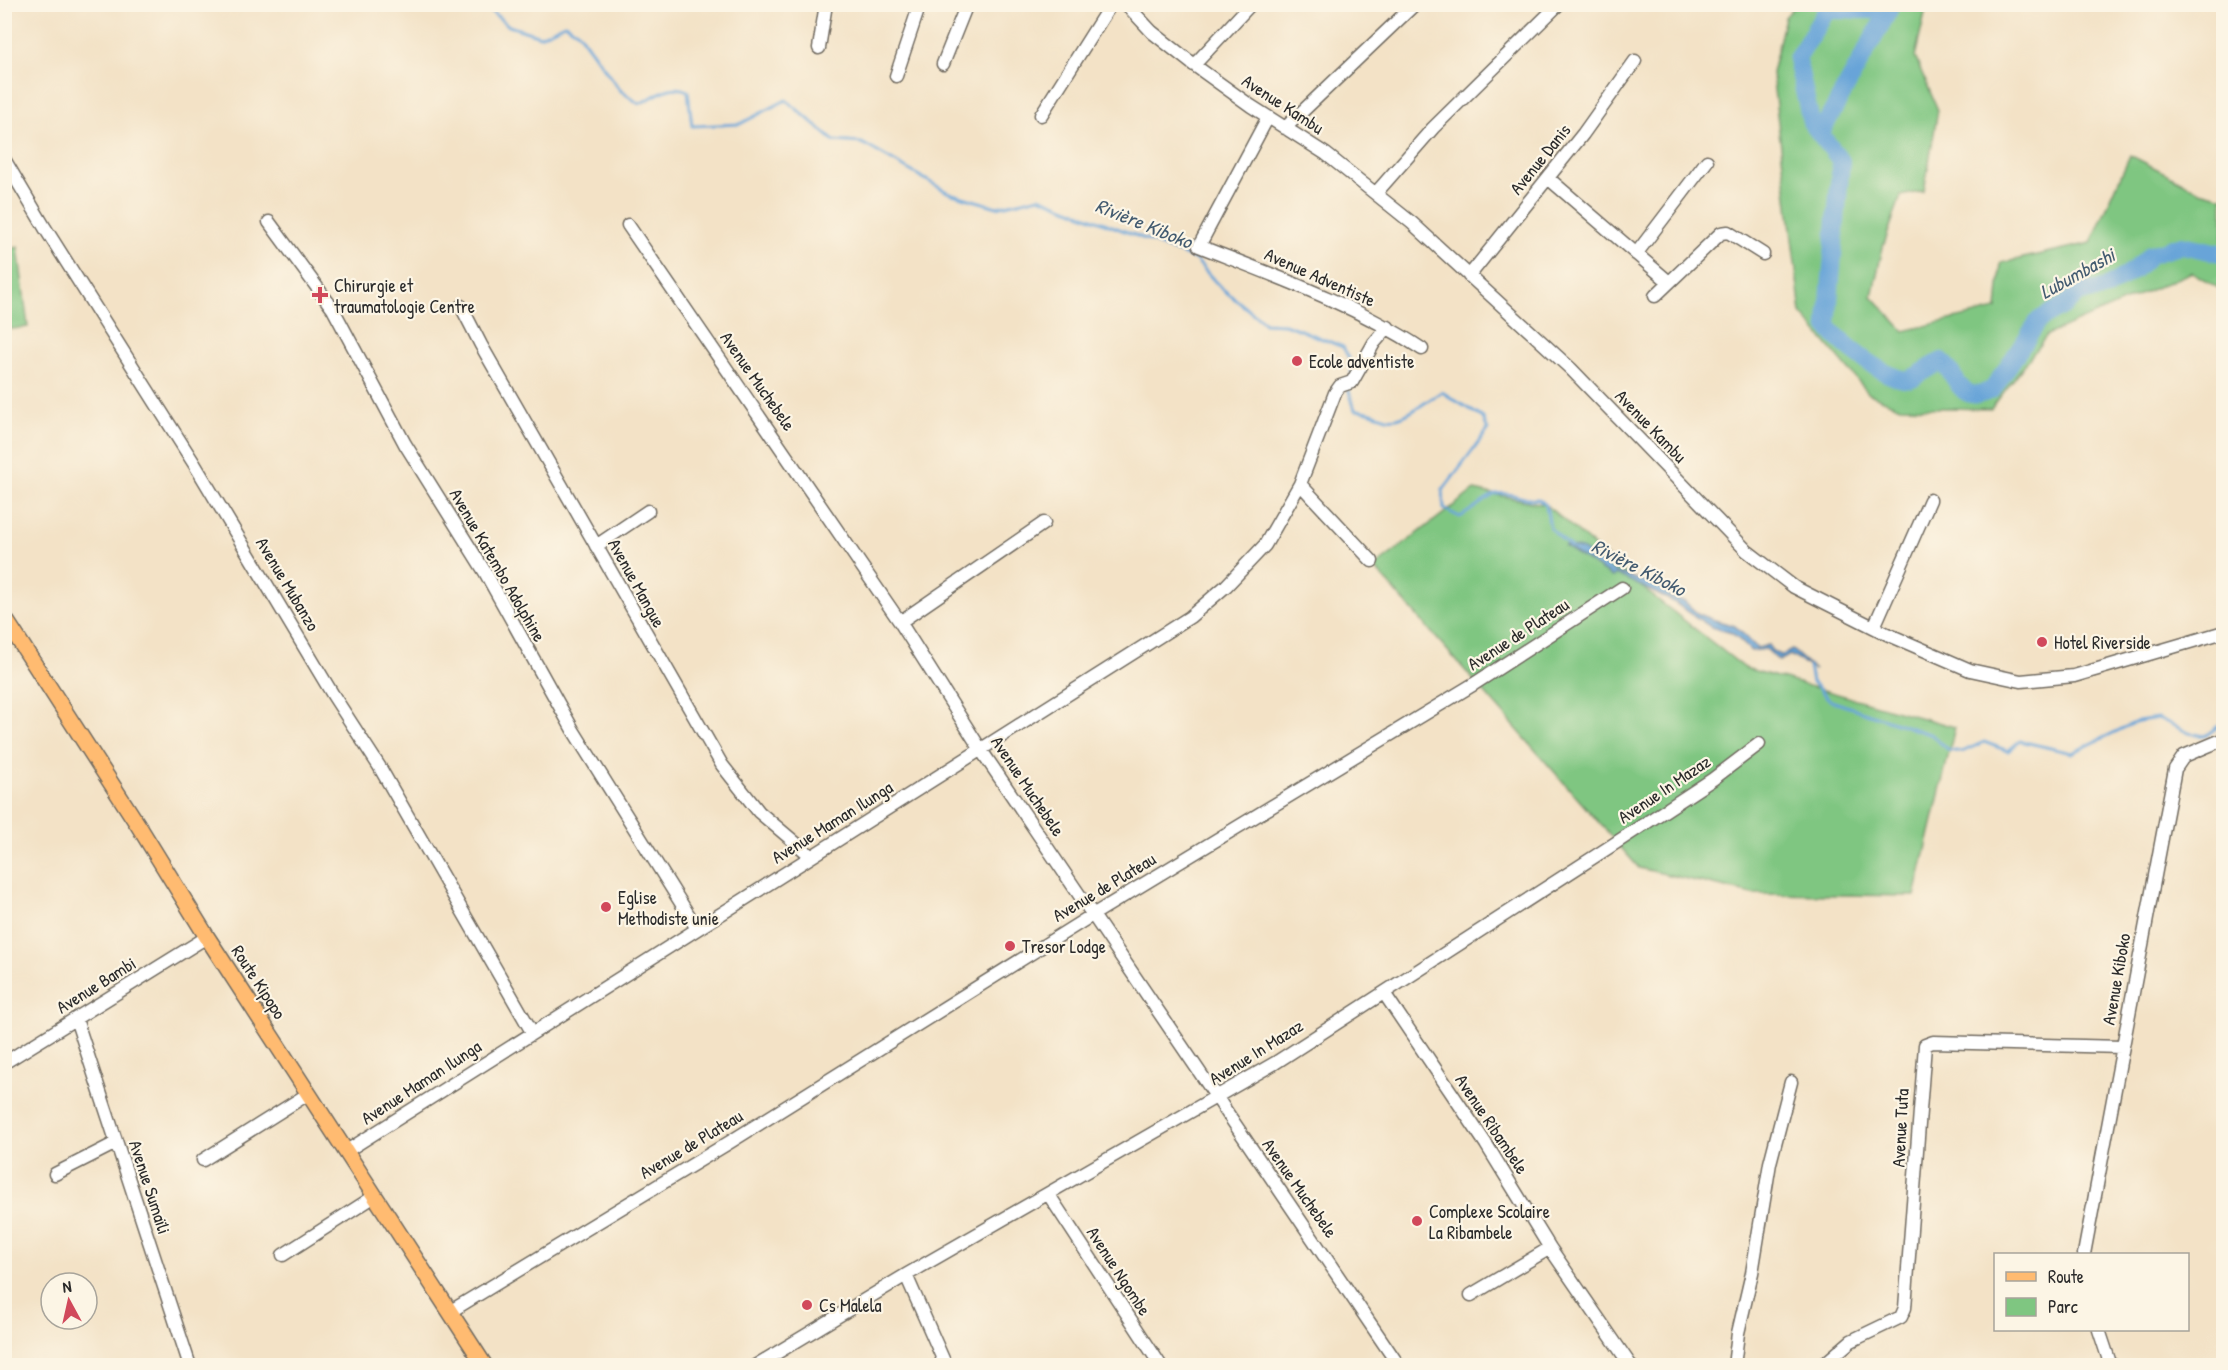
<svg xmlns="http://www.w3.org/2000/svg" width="2228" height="1370" font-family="'Patrick Hand',sans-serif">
  <rect width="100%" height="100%" fill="#fcf5e5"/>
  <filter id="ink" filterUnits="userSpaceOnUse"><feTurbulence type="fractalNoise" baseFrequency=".0167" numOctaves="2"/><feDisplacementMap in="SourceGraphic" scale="12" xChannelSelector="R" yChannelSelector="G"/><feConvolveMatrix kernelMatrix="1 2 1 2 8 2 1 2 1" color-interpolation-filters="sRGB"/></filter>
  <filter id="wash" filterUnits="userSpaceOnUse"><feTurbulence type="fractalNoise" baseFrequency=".008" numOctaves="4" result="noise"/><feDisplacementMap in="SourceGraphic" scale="24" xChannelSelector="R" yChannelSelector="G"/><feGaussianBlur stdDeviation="1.35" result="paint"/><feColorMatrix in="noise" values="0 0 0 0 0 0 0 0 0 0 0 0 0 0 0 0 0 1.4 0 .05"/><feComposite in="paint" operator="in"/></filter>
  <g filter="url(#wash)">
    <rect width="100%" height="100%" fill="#f3e2c6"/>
    <path fill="#7fc681" stroke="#557856" stroke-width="1.5" d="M 1796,5 L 1927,5 L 1915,57 L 1938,110 L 1924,191 L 1901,196 L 1883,247 L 1872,296 L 1904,331 L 1997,309 L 2001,263 L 2091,243 L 2130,155 L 2200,191 L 2223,197 L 2223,291 L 2192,272 L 2047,335 L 1991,409 L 1900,407 L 1869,394 L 1801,313 L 1772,73 L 1785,17 Z
      M 18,247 L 28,327 L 5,330 L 5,249 Z
      M 1474,490 L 1546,505 L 1648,592 L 1745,668 L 1955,727 L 1915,896 L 1753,894 L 1639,868 L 1374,567 Z"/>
    <path fill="#67a4d8" stroke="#496882" stroke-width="1.5" d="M 1564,546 L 1581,549 L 1614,571 L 1661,588 L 1670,597 L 1685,602 L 1697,613 L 1711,619 L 1735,626 L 1757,648 L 1769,645 L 1771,650 L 1781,656 L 1792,650 L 1815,670 L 1790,655 L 1779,661 L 1766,649 L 1751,651 L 1732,633 L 1711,627 L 1672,601 L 1616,574 L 1612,577 Z"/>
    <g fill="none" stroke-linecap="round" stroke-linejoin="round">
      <path stroke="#67a4d8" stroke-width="3" d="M 482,4 L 509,26 L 540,36 L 565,24 L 577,31 L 620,90 L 639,104 C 655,97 670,82 688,91 L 692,126 L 740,124 L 786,100 L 834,141 L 862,143 L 949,193 L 997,207 L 1039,197 L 1195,259 L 1220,287 L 1265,323 L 1285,324 L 1343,347 L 1353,366 L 1351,373
        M 1348,388 L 1355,410 C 1368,410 1375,415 1387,418 C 1405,422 1426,400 1442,392 L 1483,418 L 1488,430 L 1443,490 L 1444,509 L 1460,517 C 1470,512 1487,497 1496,494 C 1510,491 1524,501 1538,499 L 1546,505 L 1550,528 L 1571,548
        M 1809,667 L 1812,682 L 1831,701 L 1932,735 L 1948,750 L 1962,752 L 1984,742 L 2008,751 L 2020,741 L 2072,753 L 2138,721 L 2158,718 L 2189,733 L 2205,736 L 2224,722"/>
      <path stroke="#67a4d8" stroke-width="18" d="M 1891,4 L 1889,10 L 1827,10 L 1797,59 L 1811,122 L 1841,161 L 1827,325 C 1836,341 1890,383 1909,379 C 1915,378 1933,365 1942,361 C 1960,381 1961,406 1993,389 L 2039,320 L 2065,305 L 2080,292 L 2104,289 L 2134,270 L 2150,255 L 2182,245 L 2224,254
        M 1820,134 L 1889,10"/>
    </g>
  </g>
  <g filter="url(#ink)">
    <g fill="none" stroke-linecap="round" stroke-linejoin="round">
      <g stroke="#716b61" stroke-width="15">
        <path id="minor" d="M 1126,4 L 1152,32 L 1194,65 L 1251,106 L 1326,154 L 1412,223 L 1571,369 L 1747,551 L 1794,587 L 1887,634 L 1970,670 L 2021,681 L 2074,676 L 2224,632
          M 819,48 L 826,4
          M 943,64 L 967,4
          M 1194,65 L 1251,4
          M 896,76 L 920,4
          M 1041,115 L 1111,4
          M 1268,117 L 1199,246 C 1275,276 1354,304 1422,349
          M 1285,128 L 1415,4
          M 4,159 L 45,228 L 195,465 L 333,695 L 379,766 L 532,1032
          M 1548,178 L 1669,282
          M 1376,193 L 1433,128 L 1559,4
          M 269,222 L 333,309 L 405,444 L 485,572 L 573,730 L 696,927
          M 628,225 L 900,622 L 981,750 L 1399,1366
          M 1636,254 L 1707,161
          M 1469,276 L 1583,134 L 1635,61
          M 1655,296 L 1721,233 L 1728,232 L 1763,254
          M 461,306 L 481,345 L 722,765 L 759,812 L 811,856
          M 1300,484 L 1372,561
          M 596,546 L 648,511
          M 900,622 L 1044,523
          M 1874,627 L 1930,500
          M 1384,993 L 1486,1144 L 1550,1248 L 1631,1366
          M 76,1019 L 190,1366
          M 4,1063 L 207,937
          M 345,1152 L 1190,617 L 1226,586 L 1265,545 L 1300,484 L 1335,393 L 1340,386 L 1352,382 L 1374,343 L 1388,327
          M 203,1160 L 308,1094
          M 55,1174 L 116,1143
          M 1049,1195 L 1161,1366
          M 2084,1254 L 2175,769 L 2184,756 L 2224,739
          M 283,1255 L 375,1196
          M 906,1275 L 946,1366
          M 1471,1295 L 1550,1248
          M 451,1311 L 730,1142 L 1094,914 L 1474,684 L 1622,588
          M 2099,1330 L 2111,1366
          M 755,1366 L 906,1275 L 1275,1063 L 1611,846 L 1713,779 L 1759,744
          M 1734,1366 L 1738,1333 L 1752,1273 L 1770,1163 L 1791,1082
          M 1822,1366 L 1851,1341 L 1901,1317 L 1905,1308 L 1925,1045 L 1933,1042 L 2122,1047"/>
      </g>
      <g stroke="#716b61" stroke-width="18">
        <path id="major" d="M 4,617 L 138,825 L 207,937 L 485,1366"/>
      </g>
      <use href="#minor" stroke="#fff" stroke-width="12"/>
      <use href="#major" stroke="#ffbb71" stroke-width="15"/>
    </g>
  </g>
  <g fill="#d1495b" stroke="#fcf5e5" stroke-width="2">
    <path d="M317 286h6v6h6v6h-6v6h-6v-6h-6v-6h6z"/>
    <circle cx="1297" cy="361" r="6"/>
    <circle cx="2042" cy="642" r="6"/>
    <circle cx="606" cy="907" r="6"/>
    <circle cx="1010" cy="946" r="6"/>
    <circle cx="1417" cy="1221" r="6"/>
    <circle cx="807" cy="1305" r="6"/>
  </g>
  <g text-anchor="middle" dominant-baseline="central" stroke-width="4.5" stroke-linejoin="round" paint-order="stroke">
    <g font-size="18" fill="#2b2b2b" stroke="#fcf5e5">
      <text transform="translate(1283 104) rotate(33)">Avenue Kambu</text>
      <text transform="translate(1540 159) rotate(-51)">Avenue Danis</text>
      <text transform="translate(1320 277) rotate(24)">Avenue Adventiste</text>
      <text transform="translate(758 381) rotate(55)">Avenue Muchebele</text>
      <text transform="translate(1651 426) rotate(46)">Avenue Kambu</text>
      <text transform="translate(498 565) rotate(60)">Avenue Katembo Adolphine</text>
      <text transform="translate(637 583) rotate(61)">Avenue Mangue</text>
      <text transform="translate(288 584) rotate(59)">Avenue Mubanzo</text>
      <text transform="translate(1518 634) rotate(-33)">Avenue de Plateau</text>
      <text transform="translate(1028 786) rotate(56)">Avenue Muchebele</text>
      <text transform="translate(1664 789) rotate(-34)">Avenue In Mazaz</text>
      <text transform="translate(832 822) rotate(-32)">Avenue Maman Ilunga</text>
      <text transform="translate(1104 887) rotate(-31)">Avenue de Plateau</text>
      <text transform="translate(2116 979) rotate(-80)">Avenue Kiboko</text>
      <text transform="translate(259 982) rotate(57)">Route Kipopo</text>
      <text transform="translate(96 985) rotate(-32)">Avenue Bambi</text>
      <text transform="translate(1256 1052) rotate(-32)">Avenue In Mazaz</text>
      <text transform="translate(421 1082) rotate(-33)">Avenue Maman Ilunga</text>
      <text transform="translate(1492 1124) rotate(56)">Avenue Ribambele</text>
      <text transform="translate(1900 1128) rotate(-87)">Avenue Tuta</text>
      <text transform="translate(691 1144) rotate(-31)">Avenue de Plateau</text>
      <text transform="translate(150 1187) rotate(72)">Avenue Sumaïli</text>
      <text transform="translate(1300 1188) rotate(55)">Avenue Muchebele</text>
      <text transform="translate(1119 1271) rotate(57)">Avenue Ngombe</text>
    </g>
    <g font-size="18" fill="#2b2b2b" stroke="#fcf5e5" text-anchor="start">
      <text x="334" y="285">Chirurgie et<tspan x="334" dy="21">traumatologie Centre</tspan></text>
      <text x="1309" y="361">Ecole adventiste</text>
      <text x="2054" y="642">Hotel Riverside</text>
      <text x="618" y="897">Eglise<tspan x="618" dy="21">Methodiste unie</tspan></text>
      <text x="1022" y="946">Tresor Lodge</text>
      <text x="1429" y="1211">Complexe Scolaire<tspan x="1429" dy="21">La Ribambele</tspan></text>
      <text x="819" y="1305">Cs Malela</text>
    </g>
    <g font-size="20" font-style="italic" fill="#435b70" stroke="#fcf5e5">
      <text transform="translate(1144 223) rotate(22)">Rivière Kiboko</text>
      <text transform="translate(2077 273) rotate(-29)">Lubumbashi</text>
      <text transform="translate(1639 567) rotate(27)">Rivière Kiboko</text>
    </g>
  </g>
  <rect width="2228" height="1370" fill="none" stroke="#fcf5e5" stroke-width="24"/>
  <rect x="1994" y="1253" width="195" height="78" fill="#fcf5e5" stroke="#a8a49b" stroke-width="1.5"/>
  <rect x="2006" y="1272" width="30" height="9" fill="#ffbb71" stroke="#a8a49b" stroke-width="1.5"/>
  <text x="2048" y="1283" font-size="18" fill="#2b2b2b">Route</text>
  <rect x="2006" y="1298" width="30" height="18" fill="#7fc681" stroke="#a8a49b" stroke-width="1.5"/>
  <text x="2048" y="1313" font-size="18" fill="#2b2b2b">Parc</text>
  <g transform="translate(69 1301) rotate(352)"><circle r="28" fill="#fcf5e5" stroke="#a8a49b" stroke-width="1.5"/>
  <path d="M0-4.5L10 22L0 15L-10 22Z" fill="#d1495b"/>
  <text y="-9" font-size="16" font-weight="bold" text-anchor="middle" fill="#2b2b2b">N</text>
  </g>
</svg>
